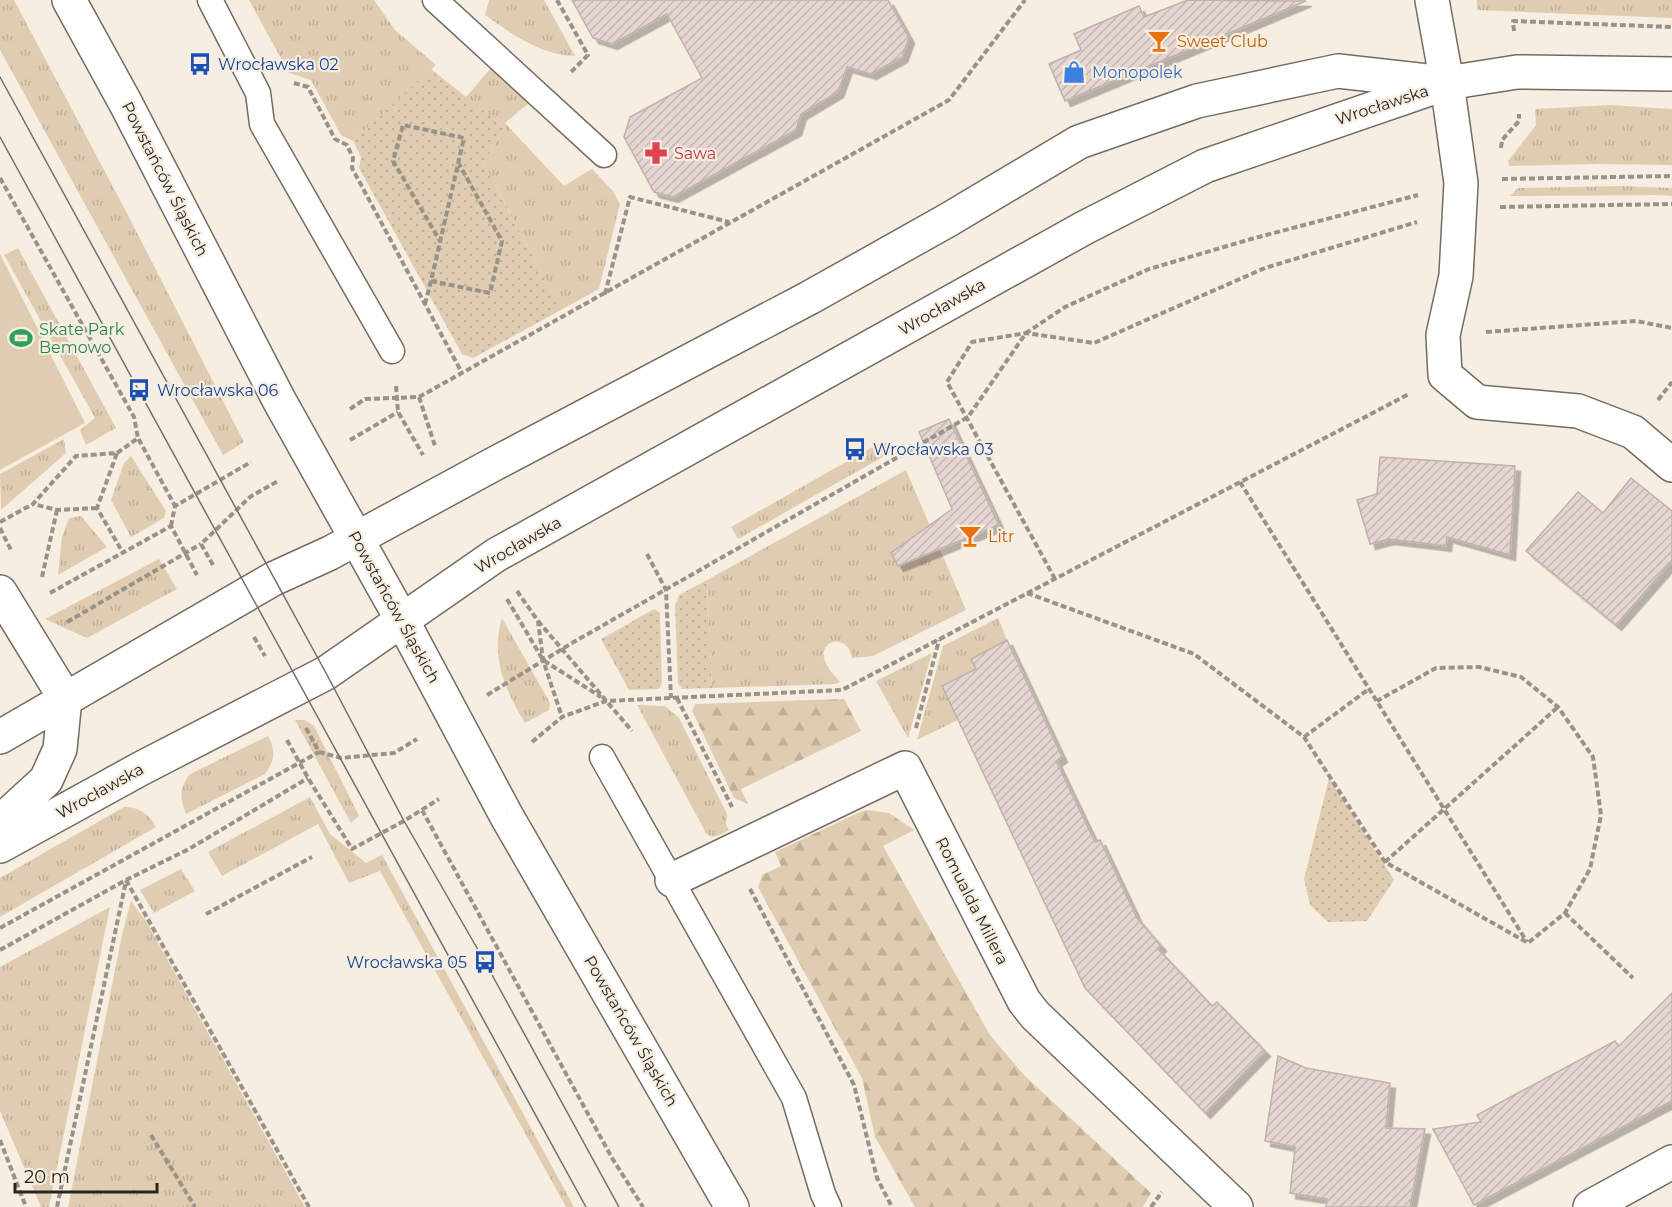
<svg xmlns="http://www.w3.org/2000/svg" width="1672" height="1207" font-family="Montserrat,sans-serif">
  <defs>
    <pattern id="grass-tufts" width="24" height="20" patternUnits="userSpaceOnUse" patternTransform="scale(1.5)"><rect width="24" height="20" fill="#e0cdb1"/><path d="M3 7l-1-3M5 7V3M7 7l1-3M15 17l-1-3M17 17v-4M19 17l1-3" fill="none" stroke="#c0b098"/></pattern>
    <pattern id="forest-firs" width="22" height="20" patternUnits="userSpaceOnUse" patternTransform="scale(1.5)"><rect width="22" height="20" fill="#e0cdb1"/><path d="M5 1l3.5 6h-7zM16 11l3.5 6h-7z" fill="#c0b098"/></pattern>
    <pattern id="park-dots" width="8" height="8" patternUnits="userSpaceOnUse" patternTransform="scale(1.5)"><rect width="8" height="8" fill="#e0cdb1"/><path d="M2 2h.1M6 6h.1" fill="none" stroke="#c0b098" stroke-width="1.8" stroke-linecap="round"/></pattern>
    <pattern id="building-hatch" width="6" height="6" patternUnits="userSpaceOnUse" patternTransform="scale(1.5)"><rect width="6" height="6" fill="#e5d5d1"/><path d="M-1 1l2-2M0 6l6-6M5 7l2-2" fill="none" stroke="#c4b7b3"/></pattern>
    <filter id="shadow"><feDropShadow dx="5.5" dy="5.5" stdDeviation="0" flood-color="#0004"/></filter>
  </defs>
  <rect width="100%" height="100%" fill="#f7eee2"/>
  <path fill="url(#grass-tufts)" d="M 0,0 L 14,0 L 129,217 L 244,442 L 223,455 L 0,50 Z
    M 249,0 L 374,0 L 395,30 L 436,65 L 353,141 L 341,135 L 311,80 L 289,73 Z
    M 489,0 L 544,0 L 575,56 C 540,55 513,35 485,15 Z
    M 1477,0 L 1672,0 L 1672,18 L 1477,10 Z
    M 491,68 L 529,103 L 505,123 L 564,186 L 592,169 L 613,191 L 620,204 L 599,289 L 561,310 L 483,162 L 505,128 L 466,97 Z
    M 1610,105 L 1672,109 L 1672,165 L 1598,164 L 1509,166 L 1508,161 L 1536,125 L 1535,109 Z
    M 1621,186 L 1672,188 L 1672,196 L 1660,195 L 1510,196 L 1518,188 Z
    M 18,248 L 116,428 L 86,445 L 80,430 L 95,418 L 4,255 Z
    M 64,439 L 66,453 L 1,510 L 0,474 Z
    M 883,441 L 895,450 L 738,539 L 731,527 Z
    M 131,456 L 166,511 L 164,518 L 131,537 L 111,500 L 124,463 Z
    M 906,470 L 966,610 L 873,656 L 852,658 C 848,633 820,639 824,658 C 826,667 834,675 840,682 L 836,684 L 712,688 L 707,580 Z
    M 81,516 L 107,547 L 58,575 L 62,537 L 69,518 Z
    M 159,559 L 177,589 L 87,638 L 45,619 Z
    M 502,618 L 550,703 L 549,710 L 525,723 C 505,690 490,657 502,618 Z
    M 998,618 L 1007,640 L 972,659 L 976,669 L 958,720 L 917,740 L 943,646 Z
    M 932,653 L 908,738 L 876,681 Z
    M 637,705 L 665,706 L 679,718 L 727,814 L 726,824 L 729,830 C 721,834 714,841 706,833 Z
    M 295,720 L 305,720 L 314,726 L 359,816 L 351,823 Z
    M 268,736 C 276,751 275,760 265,774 L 186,814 C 180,798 179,788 190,774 Z
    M 310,797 L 330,834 L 366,863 L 382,855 L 574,1207 L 566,1207 L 380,871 L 349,883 L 318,824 L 222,876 L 208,852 Z
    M 124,807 C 140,807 149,814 156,827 L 0,917 L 0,878 Z
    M 181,869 L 195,891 L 154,913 L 140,890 Z
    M 131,901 L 146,921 L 305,1207 L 68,1207 L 122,935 Z
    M 110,907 L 49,1207 L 41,1207 L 0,1111 L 0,967 Z"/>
  <path fill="url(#forest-firs)" d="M 844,699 L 861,731 L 741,789 L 748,804 L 734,798 L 692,711 L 695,704 Z
    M 867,810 L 889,813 L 914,830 L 883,846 L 990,1035 L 1023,1074 L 1151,1193 L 1143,1207 L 915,1207 L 875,1137 L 862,1078 L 758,887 L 762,875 L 781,866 L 775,852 L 860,812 Z"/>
  <path fill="url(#park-dots)" d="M 431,69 L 505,128 L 483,162 L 561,310 L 473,358 L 462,354 L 359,168 L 361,157 L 353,141 Z
    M 707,580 L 712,688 L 682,689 L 678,683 L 675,606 L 679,595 Z
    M 654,609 L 660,613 L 662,683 L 659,689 L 629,690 L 601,639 Z
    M 1329,778 L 1394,880 L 1367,921 L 1328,922 L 1310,905 L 1304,879 Z"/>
  <path fill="#e0cdb1" d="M 0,254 L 85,423 L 0,470 Z"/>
  <path fill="url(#building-hatch)" stroke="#c0b1ad" stroke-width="1.5" filter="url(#shadow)" d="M 572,0 L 888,0 L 909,38 L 902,57 L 871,74 L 847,67 L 838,92 L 801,114 L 796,130 L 673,197 L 654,192 L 624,137 L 630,117 L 702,78 L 667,14 L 612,44 L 593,38 Z
    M 1188,0 L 1306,1 L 1065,101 L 1049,64 L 1081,50 L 1074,34 L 1139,6 L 1144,17 Z
    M 949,419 L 999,525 L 898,566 L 891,553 L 952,509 L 919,432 Z
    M 1380,457 L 1515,466 L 1510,555 L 1447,537 L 1446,546 L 1389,539 L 1370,544 L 1357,500 L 1377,494 Z
    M 1631,478 L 1672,511 L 1672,561 L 1616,625 L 1526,551 L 1578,492 L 1603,513 Z
    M 1007,640 L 1062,757 L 1056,761 L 1095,842 L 1100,840 L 1137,918 L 1161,946 L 1158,949 L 1212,1006 L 1217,1002 L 1265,1051 L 1205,1113 L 1085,988 L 942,686 L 976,669 L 971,659 Z
    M 1672,993 L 1672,1101 L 1474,1205 L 1433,1129 L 1481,1122 L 1477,1115 L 1615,1041 L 1619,1046 Z
    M 1278,1056 L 1306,1068 L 1390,1083 L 1386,1128 L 1425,1129 L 1410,1207 L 1326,1207 L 1327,1199 L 1290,1193 L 1295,1147 L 1265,1141 Z"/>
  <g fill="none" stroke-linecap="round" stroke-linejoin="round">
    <g stroke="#746c62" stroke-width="27">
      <path id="lane" d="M 210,0 L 258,93 L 262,124 L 392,351
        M 435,0 L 604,155
        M 602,757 L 794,1098 L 823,1194 L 829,1207"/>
    </g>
    <g stroke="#746c62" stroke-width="36">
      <path id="street" d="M 1432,0 L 1447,83 L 1461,183 L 1456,276 L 1443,335 L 1445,375 L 1477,402 L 1578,411 L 1633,432 L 1672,465
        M 0,592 L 65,698
        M 672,880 L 905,768 L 1024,1001 L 1035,1015 L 1236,1207
        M 1590,1207 L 1672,1162"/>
    </g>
    <g stroke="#746c62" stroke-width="36">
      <path id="secondary" d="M 69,0 L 125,102 L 279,400 L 402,620 L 506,815 L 732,1207
        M 0,737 L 273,579 L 330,553 L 494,464 L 809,298 L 948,220 L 1079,142 L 1197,101 L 1338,71 L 1436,82
        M 0,822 L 46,780 L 60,749 L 65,698
        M 0,846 L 140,769 L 326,673 L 496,555 L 1084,228 L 1205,166 L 1447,83 L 1517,72 L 1672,74"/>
    </g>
    <path stroke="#999289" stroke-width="4" stroke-dasharray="6 3" stroke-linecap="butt" d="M 557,0 L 588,55 L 569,74
      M 1514,31 L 1513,21 L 1672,27
      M 294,83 L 308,87 L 335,139 L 347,145 L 353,158 L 352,168 L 462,373
      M 1501,148 L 1502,140 L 1519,121 L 1519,114
      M 0,178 L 134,417 L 138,438
      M 1502,179 L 1672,176
      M 1500,207 L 1672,204
      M 431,281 L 490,293 L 502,241 L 459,164
      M 605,294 L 630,197 L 729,222
      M 425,304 L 431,281 L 464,138 L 403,125 L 393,161 L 440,241
      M 1486,332 L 1636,321 L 1672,328
      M 396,386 L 398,412 L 423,455
      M 419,397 L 435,446
      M 1658,400 L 1672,382
      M 350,409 L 365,399 L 419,397 L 949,100 L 1025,0
      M 350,440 L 398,412
      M 117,453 L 138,438 L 175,506
      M 1240,482 L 1527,942
      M 97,508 L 57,510 L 33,504 L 76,456 L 117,453 L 97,508 L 123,553
      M 0,522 L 33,504
      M 171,526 L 175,506 L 251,462
      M 0,528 L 12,552
      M 647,554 L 666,590 L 671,698
      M 213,565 L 201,544 L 250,497 L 278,481
      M 42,577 L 57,510
      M 1055,579 L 947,382 L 972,342 L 1026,333 L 1094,343 L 1265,268 L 1417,222
      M 517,591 L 538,621 L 543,660 L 562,717
      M 50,593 L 171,526 L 197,575
      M 1027,593 L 1194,654 L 1304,737 L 1385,862 L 1528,943 L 1565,913 L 1590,869 L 1601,815 L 1593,757 L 1558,707 L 1521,677 L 1479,667 L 1436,668 L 1377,701
      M 507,599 L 543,660 L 601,697
      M 538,621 L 632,731
      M 67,622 L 201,544
      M 254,637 L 265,656
      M 487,695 L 572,643 L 968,417 L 1026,333 L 1065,307 L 1149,269 L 1251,239 L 1418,195
      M 677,698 L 732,807
      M 306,728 L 319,752 L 341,758 L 394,753 L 417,739
      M 916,728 L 939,640
      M 1304,737 L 1369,689
      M 287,740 L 308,778 L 352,849 L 404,821 L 439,799
      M 532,742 L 562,717 L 606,701 L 842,690 L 1409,394
      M 422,810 L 612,1158 L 643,1207
      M 1385,862 L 1558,707
      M 126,880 L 309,1207
      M 750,889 L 854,1085 L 877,1178 L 892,1207
      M 1565,913 L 1633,978
      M 206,914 L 312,857
      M 0,928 L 319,752
      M 0,950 L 126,880 L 189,849 L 308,778
      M 151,1135 L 195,1207
      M 0,1140 L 26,1207
      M 57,1207 L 126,881
      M 1151,1207 L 1162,1192"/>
    <use href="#lane" stroke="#fff" stroke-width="24"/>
    <use href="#street" stroke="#fff" stroke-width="33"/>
    <use href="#secondary" stroke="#fff" stroke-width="33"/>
    <path stroke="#746f67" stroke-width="1.5" d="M 0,77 L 326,673 L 404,821 L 485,962 L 619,1207
      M 0,137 L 586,1207"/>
  </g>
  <defs>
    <g id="bar-bare" transform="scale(1.8)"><path d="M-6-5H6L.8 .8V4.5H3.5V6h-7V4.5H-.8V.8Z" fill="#e8710a" stroke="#f7eee2" stroke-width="2.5" paint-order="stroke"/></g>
    <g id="bus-bare" transform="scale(1.8)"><path d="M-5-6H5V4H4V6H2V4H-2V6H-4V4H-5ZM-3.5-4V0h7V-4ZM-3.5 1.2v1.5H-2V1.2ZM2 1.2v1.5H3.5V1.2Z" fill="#1a4fb4" stroke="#f7eee2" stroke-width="2.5" paint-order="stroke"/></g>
    <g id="shop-bare" transform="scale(1.8)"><path d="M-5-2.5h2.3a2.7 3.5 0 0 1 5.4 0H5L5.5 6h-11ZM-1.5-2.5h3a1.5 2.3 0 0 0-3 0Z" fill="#3f7fe0" stroke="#f7eee2" stroke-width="2.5" paint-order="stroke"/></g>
    <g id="pharmacy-bare" transform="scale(1.8)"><path d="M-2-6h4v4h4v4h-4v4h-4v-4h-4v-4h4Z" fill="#e0444e" stroke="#f7eee2" stroke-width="2.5" paint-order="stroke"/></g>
    <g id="stadium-bare" transform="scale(1.8)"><path d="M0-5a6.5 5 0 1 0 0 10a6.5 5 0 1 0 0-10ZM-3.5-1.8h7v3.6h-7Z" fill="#2e9e5b" stroke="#f7eee2" stroke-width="2.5" paint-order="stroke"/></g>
  </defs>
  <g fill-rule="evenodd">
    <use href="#bar-bare" x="1159" y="41"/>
    <use href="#bus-bare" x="200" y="64"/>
    <use href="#shop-bare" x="1074" y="72"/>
    <use href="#pharmacy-bare" x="656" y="153"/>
    <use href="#stadium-bare" x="21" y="338"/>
    <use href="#bus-bare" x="139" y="390"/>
    <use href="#bus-bare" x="855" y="449"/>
    <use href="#bar-bare" x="970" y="536"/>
    <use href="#bus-bare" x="485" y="962"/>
  </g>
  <g text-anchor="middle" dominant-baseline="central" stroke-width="4.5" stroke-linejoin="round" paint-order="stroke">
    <g font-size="16" fill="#c56008" stroke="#f7eee2" text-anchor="start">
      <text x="1177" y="41">Sweet Club</text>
      <text x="988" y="536">Litr</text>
    </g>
    <g font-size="16" fill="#164399" stroke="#f7eee2" text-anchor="start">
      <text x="218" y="64">Wrocławska 02</text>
      <text x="157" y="390">Wrocławska 06</text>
      <text x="873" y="449">Wrocławska 03</text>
      <text x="467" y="962" text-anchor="end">Wrocławska 05</text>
    </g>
    <g font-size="16" fill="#366cbe" stroke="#f7eee2" text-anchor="start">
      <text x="1092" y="72">Monopolek</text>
    </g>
    <g font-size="16" fill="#282520" stroke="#f7eee2">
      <text transform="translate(1382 105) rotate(-18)">Wrocławska</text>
      <text transform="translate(165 179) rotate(63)">Powstańców Śląskich</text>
      <text transform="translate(942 307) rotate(-30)">Wrocławska</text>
      <text transform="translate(518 545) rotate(-30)">Wrocławska</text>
      <text transform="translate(394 607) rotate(61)">Powstańców Śląskich</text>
      <text transform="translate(100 791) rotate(-29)">Wrocławska</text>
      <text transform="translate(972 901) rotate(63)">Romualda Millera</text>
      <text transform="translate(631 1031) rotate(60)">Powstańców Śląskich</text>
    </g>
    <g font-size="16" fill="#be3a42" stroke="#f7eee2" text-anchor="start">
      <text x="674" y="153">Sawa</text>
    </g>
    <g font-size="16" fill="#27864d" stroke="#f7eee2" text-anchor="start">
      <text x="39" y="329">Skate Park<tspan x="39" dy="18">Bemowo</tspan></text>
    </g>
  </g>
  <path d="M15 1183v9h142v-9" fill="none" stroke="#282520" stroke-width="3"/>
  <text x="24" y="1183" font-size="18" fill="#282520" stroke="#f7eee2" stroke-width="4.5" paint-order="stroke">20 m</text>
</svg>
